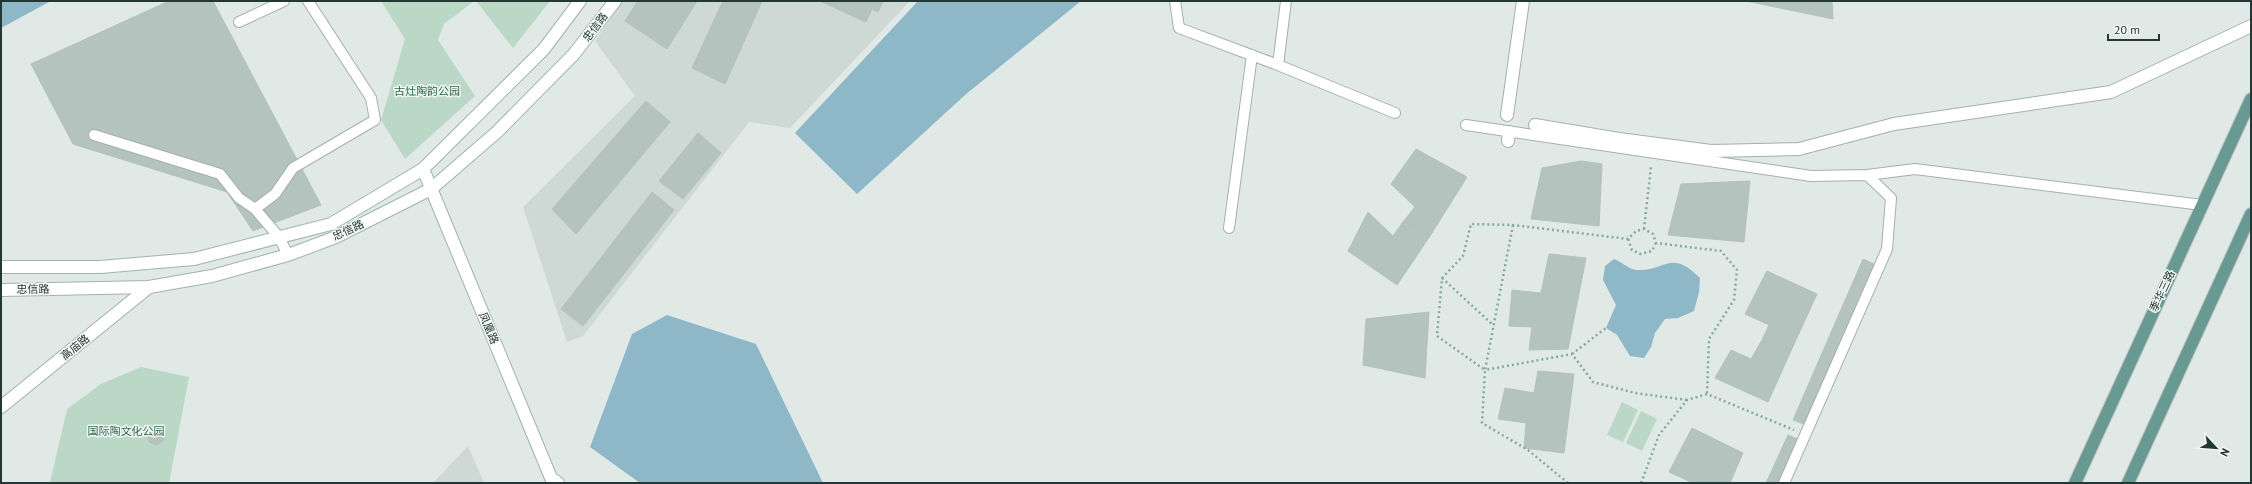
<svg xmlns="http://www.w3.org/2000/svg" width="2252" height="484" font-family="'PT Sans','Noto Sans SC',sans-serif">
  <rect width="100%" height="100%" fill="#e0e9e6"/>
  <path fill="#ced8d5" d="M 622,1 L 910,1 L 790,128 L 749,122 L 583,336 L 567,342 L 523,207 L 635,96 L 595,41 Z
    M 468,446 L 484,483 L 433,483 Z"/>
  <path fill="#bbd7c6" d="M 381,1 L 474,1 L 444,24 L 438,40 L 475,96 L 405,159 L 381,120 L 405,39 Z
    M 476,1 L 550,1 L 513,48 Z
    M 141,367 L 189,377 L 169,483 L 50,483 L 67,409 L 101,384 Z
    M 1622,402 L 1638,410 L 1623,442 L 1607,435 Z
    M 1641,411 L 1657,419 L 1642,451 L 1626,443 Z"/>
  <path fill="#8eb7c8" d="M 1,1 L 51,1 L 1,28 Z
    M 918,1 L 1081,1 L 965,95 L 857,194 L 795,133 Z
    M 1614,259 C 1620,261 1629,269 1636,270 C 1666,272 1670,248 1700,278 L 1699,292 L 1694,311 L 1678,318 L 1665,319 L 1655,333 L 1651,347 L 1644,358 L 1630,356 L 1617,335 L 1606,328 L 1616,305 L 1603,280 L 1605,266 Z
    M 667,315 L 756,344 L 823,483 L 640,483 L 590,447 L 632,334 Z"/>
  <path fill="#b5c3bf" stroke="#b3c1bd" d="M 169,1 L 213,1 L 321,205 L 253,231 L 227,192 L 73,144 L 31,64 Z
    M 638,1 L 697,1 L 667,49 L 625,21 Z
    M 723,1 L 762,1 L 725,84 L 692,68 Z
    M 820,1 L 883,1 L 878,12 L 872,9 L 866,22 Z
    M 1746,1 L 1832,1 L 1833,19 Z
    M 646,101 L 670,122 L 576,234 L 552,209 Z
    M 698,133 L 721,153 L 683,199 L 659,181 Z
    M 1416,149 L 1467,177 L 1430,236 L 1403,222 L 1415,207 L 1391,184 Z
    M 1581,161 L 1602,164 L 1599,226 L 1531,219 L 1542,168 Z
    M 1750,181 L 1744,242 L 1668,235 L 1681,184 Z
    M 652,192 L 674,210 L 583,326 L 561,309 Z
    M 1368,212 L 1393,236 L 1403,222 L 1430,236 L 1397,285 L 1348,251 Z
    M 1549,254 L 1586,258 L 1568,349 L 1529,350 L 1532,327 L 1509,326 L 1512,290 L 1541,293 Z
    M 1863,259 L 1876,265 L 1806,425 L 1793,420 Z
    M 1767,271 L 1817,294 L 1790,353 L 1762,340 L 1769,325 L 1745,314 Z
    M 1429,312 L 1425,378 L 1363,365 L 1366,319 Z
    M 1762,340 L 1790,353 L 1768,402 L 1715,378 L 1731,350 L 1751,359 Z
    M 1538,371 L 1574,374 L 1564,453 L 1524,448 L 1526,423 L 1498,419 L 1505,388 L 1534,393 Z
    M 155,427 L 164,430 L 165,439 L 157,445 L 149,442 L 148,432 Z
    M 1692,428 L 1743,453 L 1730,483 L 1693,483 L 1669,472 Z
    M 1788,435 L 1800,440 L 1781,483 L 1766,483 Z"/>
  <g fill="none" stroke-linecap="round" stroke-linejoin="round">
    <g stroke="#a4b0ad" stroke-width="12">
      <path id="service" d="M 1175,1 L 1179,28 L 1278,65 L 1286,1
        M 239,22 L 284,1
        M 1278,65 L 1395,113
        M 1466,125 L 1811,176 L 1867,175 L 1891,198 L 1887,249 L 1784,483
        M 94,135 L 220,174 L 239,198 L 255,209 L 279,237 L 288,255
        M 1867,175 L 1915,169 L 2202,205
        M 255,209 L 275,194 L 293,168 L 375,120 L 371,98 L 308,1
        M 1229,228 L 1252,55"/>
    </g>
    <g stroke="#a4b0ad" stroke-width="14">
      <path id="minor" d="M 1507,115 L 1523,1
        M 1535,125 L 1619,139 L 1711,151 L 1799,149 L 1894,124 L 2111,92 L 2251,26
        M 1508,141 L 1509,132"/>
    </g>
    <g stroke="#a4b0ad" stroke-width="14">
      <path id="tertiary" d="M 423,169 L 551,478 L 558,483
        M 1,407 L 149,287"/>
    </g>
    <g stroke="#a0b3af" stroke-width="14">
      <path id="secondary" d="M 1,267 L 100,267 L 194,259 L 331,224 L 423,169 L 544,49 L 580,1
        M 1,290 L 149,287 L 212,276 L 288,255 L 336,237 L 431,189 L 497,132 L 574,54 L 615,1"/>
    </g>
    <g stroke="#bdc3c2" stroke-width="14">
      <path id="primary" d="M 2075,483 L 2251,99
        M 2128,483 L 2251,214"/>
    </g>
    <path stroke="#84a9a2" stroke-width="2.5" stroke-dasharray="2 3" stroke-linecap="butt" d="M 1513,225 L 1485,370 L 1572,354 L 1593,382 L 1635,393 L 1687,400
      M 1644,229 L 1651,166
      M 1628,239 L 1632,250 L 1640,254 L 1652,251 L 1656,243
      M 1442,278 L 1492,324
      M 1572,354 L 1606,328
      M 1568,483 L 1528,450 L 1482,423 L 1485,370 L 1437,336 L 1442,278 L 1463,256 L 1471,224 L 1513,225 L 1628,239 L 1636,231 L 1644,229 L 1653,234 L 1656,243 L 1721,251 L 1737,270 L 1734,300 L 1709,339 L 1707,394
      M 1641,483 L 1659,435 L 1687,400 L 1707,394 L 1794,430"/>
    <use href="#service" stroke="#fff" stroke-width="10"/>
    <use href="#minor" stroke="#fff" stroke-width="12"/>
    <use href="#tertiary" stroke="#fff" stroke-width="12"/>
    <use href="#secondary" stroke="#fff" stroke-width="12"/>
    <use href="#primary" stroke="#699993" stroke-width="12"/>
  </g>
  <g text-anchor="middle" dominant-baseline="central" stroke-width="3" stroke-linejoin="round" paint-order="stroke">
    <g font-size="11" fill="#233734" stroke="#f0f6f3">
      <text transform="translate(595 27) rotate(-53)">忠信路</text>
      <text transform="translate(348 230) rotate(-25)">忠信路</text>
      <text transform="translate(33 289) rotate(-1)">忠信路</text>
      <text transform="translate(2162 291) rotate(-65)">季华三路</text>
      <text transform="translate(489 328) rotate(67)">凤凰路</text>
      <text transform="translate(75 347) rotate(-39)">高庙路</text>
    </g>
    <g font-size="11" fill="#32684e" stroke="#f0f6f3">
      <text x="427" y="91">古灶陶韵公园</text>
      <text x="126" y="431">国际陶文化公园</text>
    </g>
  </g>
  <rect width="2252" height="484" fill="none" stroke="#233734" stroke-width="4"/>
  <g transform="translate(2216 448) rotate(116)" stroke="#f0f6f3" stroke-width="3" paint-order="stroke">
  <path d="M0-3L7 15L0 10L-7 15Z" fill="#233734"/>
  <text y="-6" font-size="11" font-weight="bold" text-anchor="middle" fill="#233734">N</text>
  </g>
  <path d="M2108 34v6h51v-6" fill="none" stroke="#233734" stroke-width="2"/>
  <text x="2114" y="34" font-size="12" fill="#233734" stroke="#f0f6f3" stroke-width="3" paint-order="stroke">20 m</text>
</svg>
